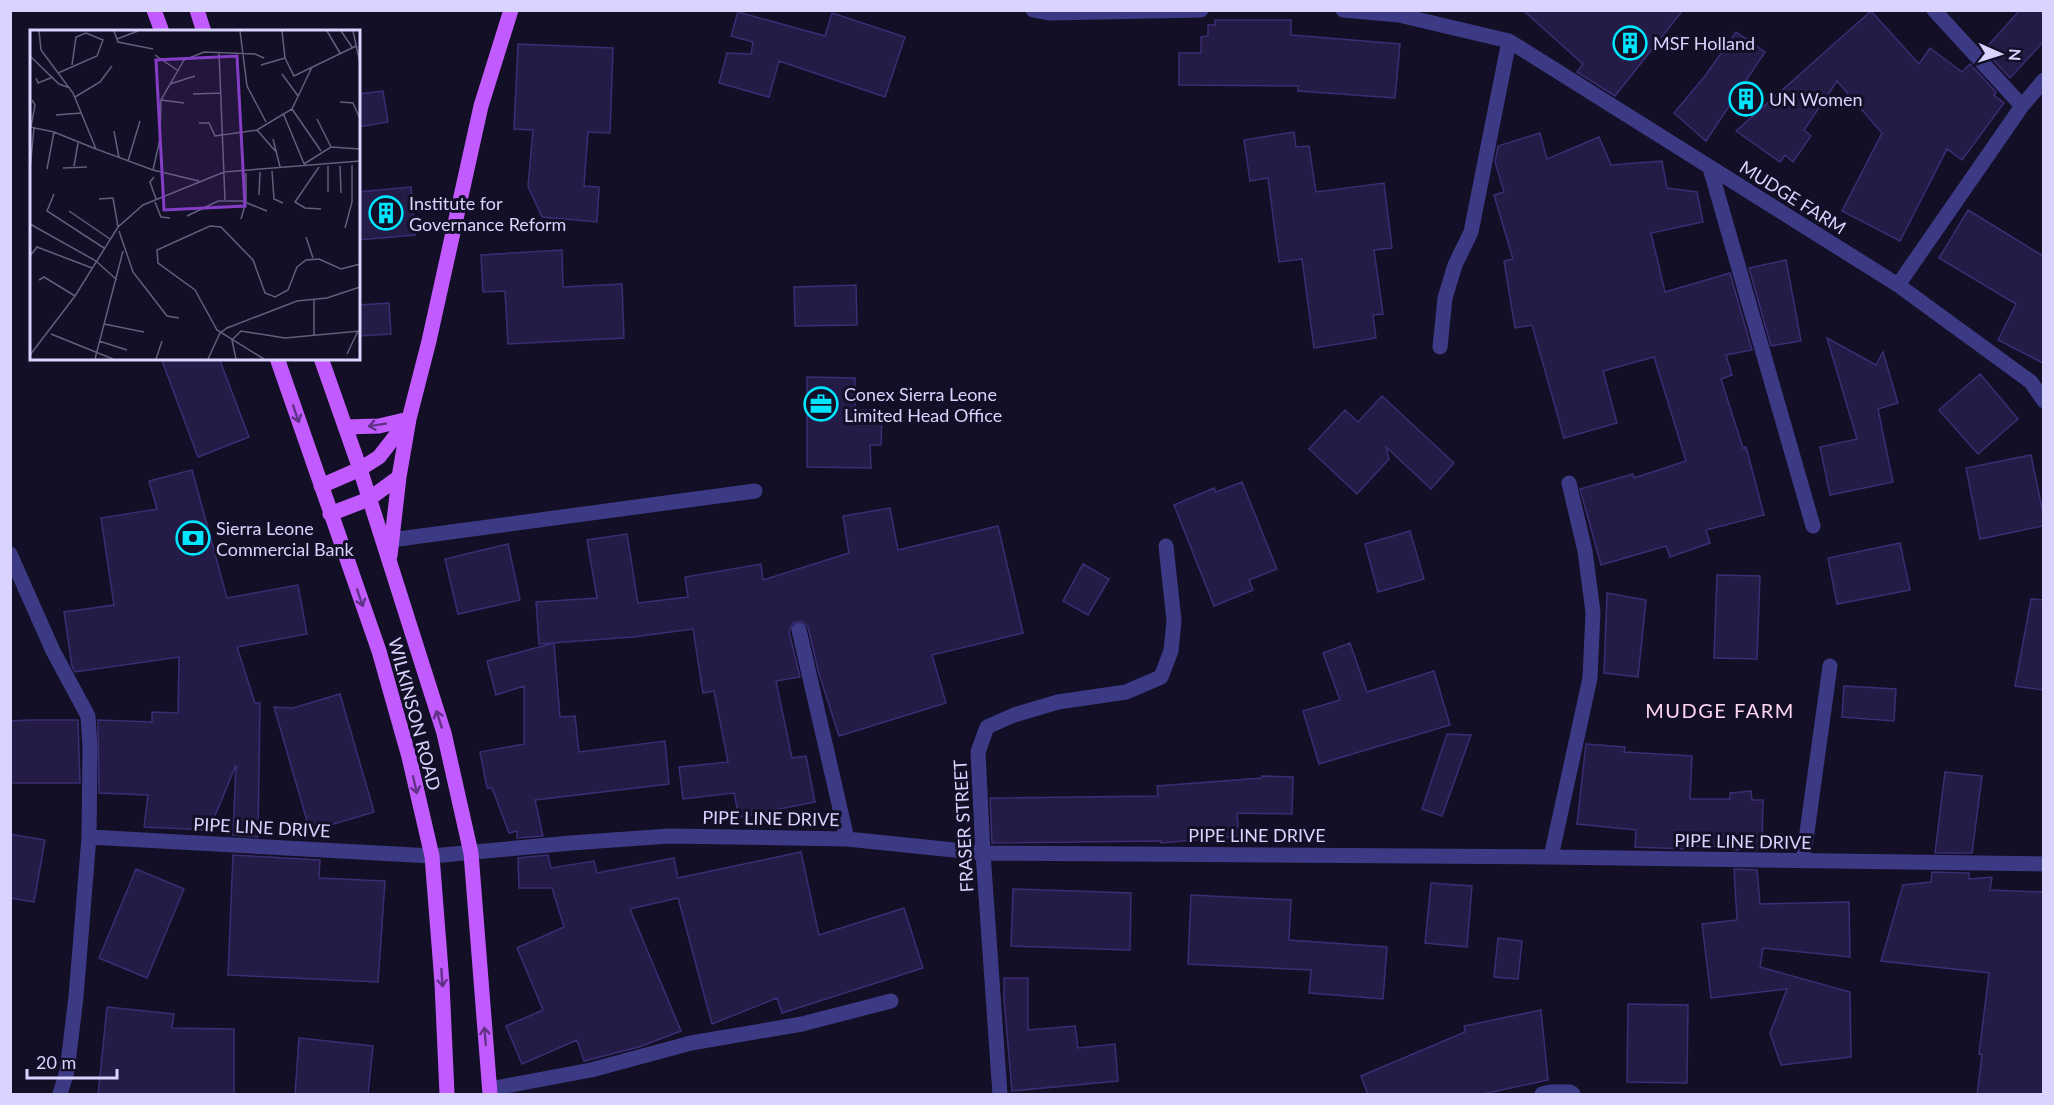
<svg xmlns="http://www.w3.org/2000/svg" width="2054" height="1105" font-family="Lato,sans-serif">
  <rect width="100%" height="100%" fill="#130f26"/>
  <path fill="#241b47" stroke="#3b2d73" stroke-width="1.5" d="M 1523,10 L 1683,10 L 1615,96 L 1577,72 L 1583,64 Z
    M 2020,10 L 2043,10 L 2043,42 L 2010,78 L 1984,50 Z
    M 1871,11 L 1919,64 L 1930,48 L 1962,72 L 1970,64 L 1996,92 L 1994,95 L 2004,103 L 1962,160 L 1947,149 L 1900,241 L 1842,211 L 1882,133 L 1837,81 L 1804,130 L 1811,136 L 1793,162 L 1785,155 L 1780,162 L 1736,131 Z
    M 738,12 L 825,36 L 832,13 L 905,37 L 885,97 L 779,61 L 769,97 L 719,83 L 727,53 L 751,54 L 753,42 L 731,36 Z
    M 1215,20 L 1291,20 L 1291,35 L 1400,44 L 1395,98 L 1298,91 L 1298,86 L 1179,85 L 1179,53 L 1201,53 L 1201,37 L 1208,36 L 1208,25 L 1215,25 Z
    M 1736,32 L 1765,52 L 1706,141 L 1674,113 L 1705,76 Z
    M 518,44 L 613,48 L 610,133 L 588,132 L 584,186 L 599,187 L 597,222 L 542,217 L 528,186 L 533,130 L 514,129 Z
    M 383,91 L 388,122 L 358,127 L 358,94 Z
    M 1294,132 L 1296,147 L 1309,146 L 1316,192 L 1384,183 L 1392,248 L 1374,250 L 1383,314 L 1373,315 L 1376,338 L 1314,348 L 1302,259 L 1279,262 L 1268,178 L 1250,181 L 1244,140 Z
    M 1540,133 L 1547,159 L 1599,137 L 1611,165 L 1662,161 L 1667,188 L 1697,192 L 1703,222 L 1651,233 L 1665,292 L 1730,273 L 1752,350 L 1726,355 L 1732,375 L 1721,379 L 1743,448 L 1746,447 L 1764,515 L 1706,530 L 1710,543 L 1670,557 L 1666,546 L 1601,565 L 1580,489 L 1633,474 L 1634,478 L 1686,461 L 1654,357 L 1603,371 L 1617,423 L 1564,438 L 1532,325 L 1515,328 L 1504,261 L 1513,259 L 1494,195 L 1504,192 L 1495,162 L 1498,146 Z
    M 411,187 L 415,235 L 358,240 L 358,192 Z
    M 1968,210 L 2043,256 L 2043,363 L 1998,340 L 2016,304 L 1939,258 Z
    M 562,250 L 563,287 L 622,284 L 624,338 L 508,344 L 505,291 L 483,292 L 481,255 Z
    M 1786,260 L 1801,341 L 1771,346 L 1749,268 Z
    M 856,285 L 857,325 L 795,326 L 794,287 Z
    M 389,303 L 391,334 L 358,336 L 358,305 Z
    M 1827,338 L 1876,365 L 1883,352 L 1898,403 L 1878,409 L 1893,482 L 1830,495 L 1820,447 L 1857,439 Z
    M 161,358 L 219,358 L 249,437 L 198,457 Z
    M 1980,374 L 2018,419 L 1978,454 L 1939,410 Z
    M 807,377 L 855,378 L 855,410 L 882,411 L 881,445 L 870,445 L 871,468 L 807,467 Z
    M 1382,396 L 1454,463 L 1431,489 L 1386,447 L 1389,459 L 1357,494 L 1309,449 L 1345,410 L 1358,422 Z
    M 2031,455 L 2043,513 L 2043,526 L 1980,539 L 1966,468 Z
    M 192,470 L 227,598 L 298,585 L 307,634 L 237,647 L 255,703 L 260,703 L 258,837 L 233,835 L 236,765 L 209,830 L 144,827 L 148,795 L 99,793 L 98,720 L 152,722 L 152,712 L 178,713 L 179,657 L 75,672 L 72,666 L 64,612 L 114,605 L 101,518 L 157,509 L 149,481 Z
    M 1242,482 L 1277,569 L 1249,580 L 1253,590 L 1214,606 L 1174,505 L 1214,488 L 1216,492 Z
    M 890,508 L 898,550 L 998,526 L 1023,633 L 932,655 L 946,703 L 839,736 L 819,674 L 808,627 L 801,621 L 793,623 L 789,632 L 800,677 L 776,681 L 792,758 L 806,756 L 815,802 L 739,817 L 734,793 L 683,799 L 679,767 L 728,762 L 714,691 L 703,693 L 693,629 L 633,637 L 539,644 L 536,602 L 597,598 L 587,540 L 627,534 L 638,603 L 688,597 L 685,577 L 761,564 L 763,580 L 849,553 L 843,516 Z
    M 1410,531 L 1424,579 L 1378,592 L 1365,544 Z
    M 1900,543 L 1910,590 L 1837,604 L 1828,558 Z
    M 508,544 L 520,600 L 458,614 L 445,559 Z
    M 1083,564 L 1109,579 L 1088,615 L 1063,601 Z
    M 1717,575 L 1760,576 L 1757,659 L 1714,658 Z
    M 1607,593 L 1646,600 L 1638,677 L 1604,673 Z
    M 2031,599 L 2043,600 L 2043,690 L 2015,686 Z
    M 554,643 L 560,717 L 575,716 L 579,752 L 665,741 L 669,784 L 535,800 L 543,836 L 517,838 L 517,831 L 509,833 L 492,788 L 487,788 L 480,752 L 524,744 L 524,686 L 496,695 L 487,661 Z
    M 1350,643 L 1367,692 L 1434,671 L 1450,725 L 1319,764 L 1303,711 L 1340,700 L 1323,653 Z
    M 1844,686 L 1896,689 L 1894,721 L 1842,717 Z
    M 340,694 L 374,812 L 310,831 L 274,707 L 293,708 Z
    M 28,720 L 78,720 L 80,783 L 10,783 L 10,721 Z
    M 1447,734 L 1471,735 L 1442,816 L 1422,809 Z
    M 1586,744 L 1625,747 L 1624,752 L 1692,756 L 1690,799 L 1730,799 L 1730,793 L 1751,791 L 1752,800 L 1763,800 L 1762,848 L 1756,848 L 1756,850 L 1733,850 L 1733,847 L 1687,846 L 1686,849 L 1635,847 L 1636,830 L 1577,824 Z
    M 1945,772 L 1982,776 L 1972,853 L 1935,853 Z
    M 1262,776 L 1293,777 L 1292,814 L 1237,813 L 1239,836 L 1161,843 L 1161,841 L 992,843 L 990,798 L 1158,796 L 1157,786 L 1262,778 Z
    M 10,834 L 45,840 L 34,902 L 10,898 Z
    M 801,852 L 819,935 L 904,908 L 923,968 L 782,1013 L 777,998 L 712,1024 L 678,898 L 630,909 L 681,1031 L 639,1047 L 584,1061 L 577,1040 L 522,1064 L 506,1026 L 543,1010 L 517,948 L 564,927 L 552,888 L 519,888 L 518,858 L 548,855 L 551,868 L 594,861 L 597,873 L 674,858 L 678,878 Z
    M 233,855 L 320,860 L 319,878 L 385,881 L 378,982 L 228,975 Z
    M 136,869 L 184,889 L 147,978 L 99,958 Z
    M 1734,869 L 1757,870 L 1760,904 L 1849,902 L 1850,957 L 1763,948 L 1760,967 L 1850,992 L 1851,1057 L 1781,1065 L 1770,1033 L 1787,989 L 1711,998 L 1702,924 L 1737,920 Z
    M 1932,872 L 1969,873 L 1969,879 L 1992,877 L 1990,890 L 2043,892 L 2043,1095 L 1977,1095 L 1982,1055 L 1979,1054 L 1989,973 L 1881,961 L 1903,885 L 1931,882 Z
    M 1431,883 L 1472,886 L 1467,947 L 1425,943 Z
    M 1013,889 L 1131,893 L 1130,950 L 1011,946 Z
    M 1191,895 L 1291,900 L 1289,940 L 1387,947 L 1383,999 L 1309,993 L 1311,970 L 1188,964 Z
    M 1498,938 L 1522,941 L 1518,979 L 1494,977 Z
    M 1004,978 L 1028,978 L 1028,1030 L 1075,1026 L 1078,1048 L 1115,1044 L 1118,1081 L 1012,1091 L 1004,1000 Z
    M 1628,1004 L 1688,1005 L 1687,1083 L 1627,1082 Z
    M 107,1007 L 174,1014 L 172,1028 L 234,1029 L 234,1095 L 98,1095 Z
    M 1541,1010 L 1548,1080 L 1478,1095 L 1368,1095 L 1361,1076 L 1465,1032 L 1464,1026 Z
    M 299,1038 L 373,1046 L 368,1095 L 295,1095 Z"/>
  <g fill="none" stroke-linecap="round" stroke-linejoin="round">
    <path stroke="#3d3a85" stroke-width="15" d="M 1033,10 L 1049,13 L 1201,10
      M 1343,10 L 1399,15 L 1509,41 L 1898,285 L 2031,382 L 2044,401
      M 1934,10 L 2022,106
      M 1710,168 L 1813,526
      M 1898,285 L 2022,106 L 2044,80
      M 1440,347 L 1445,298 L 1455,265 L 1471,232 L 1509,41
      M 391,540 L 755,491
      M 10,554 L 53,651 L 88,716 L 90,747 L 89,837 L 76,997 L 67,1071 L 60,1094
      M 799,630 L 847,839
      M 89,837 L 432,856 L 571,843 L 669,836 L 847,839 L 983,853 L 1551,857 L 2044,864
      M 1551,857 L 1590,678 L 1593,612 L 1585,551 L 1569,483
      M 1803,861 L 1830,666
      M 490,1089 L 591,1070 L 691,1043 L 802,1024 L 891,1001
      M 1000,1094 L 983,853 L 978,752 L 987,727 L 1014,715 L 1058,702 L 1126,692 L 1161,677 L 1171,651 L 1174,621 L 1166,546
      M 1542,1094 L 1550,1092 L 1570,1092 L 1573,1094"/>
    <path stroke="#c25bff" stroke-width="15" d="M 154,10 L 162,32
      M 197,10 L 204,32
      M 277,358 L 379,651 L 409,757 L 432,856 L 442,983 L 447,1094
      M 321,358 L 360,469 L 444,733 L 471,853 L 490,1094
      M 345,427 L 379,426 L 409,419
      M 321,486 L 360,469 L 379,457 L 407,421
      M 330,514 L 369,499 L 399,477 L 409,419 L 429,341 L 481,106 L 511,10
      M 390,556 L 399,477"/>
  </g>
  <defs><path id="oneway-shaft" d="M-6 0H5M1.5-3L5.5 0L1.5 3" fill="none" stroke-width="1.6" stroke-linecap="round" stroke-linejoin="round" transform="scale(1.5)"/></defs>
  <g stroke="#623188">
    <use href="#oneway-shaft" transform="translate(296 414) rotate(71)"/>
    <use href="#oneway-shaft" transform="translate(377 425) rotate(171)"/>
    <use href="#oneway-shaft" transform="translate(360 598) rotate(71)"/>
    <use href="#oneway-shaft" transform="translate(439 719) rotate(-108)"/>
    <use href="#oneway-shaft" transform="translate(415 785) rotate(77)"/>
    <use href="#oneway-shaft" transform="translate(442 978) rotate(86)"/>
    <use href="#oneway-shaft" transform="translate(485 1036) rotate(-95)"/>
  </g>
  <defs>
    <g id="building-ring" transform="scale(1.725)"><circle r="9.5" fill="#130f26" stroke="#00e5ff" stroke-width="1.5"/><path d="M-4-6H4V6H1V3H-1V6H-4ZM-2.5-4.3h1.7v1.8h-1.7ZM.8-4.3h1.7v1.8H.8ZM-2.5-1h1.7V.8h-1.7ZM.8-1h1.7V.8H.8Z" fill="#00e5ff"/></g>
    <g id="office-ring" transform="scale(1.725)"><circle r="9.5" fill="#130f26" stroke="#00e5ff" stroke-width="1.5"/><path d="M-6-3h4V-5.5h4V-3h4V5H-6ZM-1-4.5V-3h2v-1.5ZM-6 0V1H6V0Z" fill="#00e5ff"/></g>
    <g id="bank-ring" transform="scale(1.725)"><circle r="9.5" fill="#130f26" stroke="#00e5ff" stroke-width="1.5"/><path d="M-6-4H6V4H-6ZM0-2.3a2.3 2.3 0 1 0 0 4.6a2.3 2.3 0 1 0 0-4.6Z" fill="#00e5ff"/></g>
  </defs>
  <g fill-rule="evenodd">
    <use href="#building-ring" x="1630" y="43"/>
    <use href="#building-ring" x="1746" y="99"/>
    <use href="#building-ring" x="386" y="213"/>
    <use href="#office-ring" x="821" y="404"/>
    <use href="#bank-ring" x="193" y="538"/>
  </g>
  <g text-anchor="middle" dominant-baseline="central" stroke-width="6" stroke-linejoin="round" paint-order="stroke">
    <g font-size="18" fill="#d9d4ff" stroke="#130f26" text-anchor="start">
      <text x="1653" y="43">MSF Holland</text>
      <text x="1769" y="99">UN Women</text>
      <text x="409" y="203">Institute for<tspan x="409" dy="21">Governance Reform</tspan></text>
      <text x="844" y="394">Conex Sierra Leone<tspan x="844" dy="21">Limited Head Office</tspan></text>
      <text x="216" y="528">Sierra Leone<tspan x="216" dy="21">Commercial Bank</tspan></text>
    </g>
    <g font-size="18" fill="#d9d4ff" stroke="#130f26">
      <text transform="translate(1793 197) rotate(32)">MUDGE FARM</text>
      <text transform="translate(415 714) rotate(75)">WILKINSON ROAD</text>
      <text transform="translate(771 818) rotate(1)">PIPE LINE DRIVE</text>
      <text transform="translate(963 826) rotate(-93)">FRASER STREET</text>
      <text transform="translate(262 827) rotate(3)">PIPE LINE DRIVE</text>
      <text x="1257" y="835">PIPE LINE DRIVE</text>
      <text transform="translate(1743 841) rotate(1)">PIPE LINE DRIVE</text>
    </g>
    <g font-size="20" letter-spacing="1.5" fill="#ffd6f0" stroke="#130f26">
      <text x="1720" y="710">MUDGE FARM</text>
    </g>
  </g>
  <g transform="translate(30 30)">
    <rect width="330" height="330" fill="#130f26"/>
    <path fill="none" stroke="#625e7d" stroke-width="1.5" d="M 9,1 L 11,20 L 43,63 L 66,119 L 123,140 L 169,151M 84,1 L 88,12 L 123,19M 210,1 L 217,56 L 236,92M 252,1 L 255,28 L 264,46 L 326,16M 297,1 L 310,23M 311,1 L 322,17M 323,1 L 330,33M 87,9 L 108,1M 189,22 L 195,170M 125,25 L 147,40M 0,26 L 29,54 L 40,58M 231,35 L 255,28M 28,43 L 67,26 L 73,10 L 56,3 L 46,7 L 42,35M 252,44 L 268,66M 6,48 L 8,53 L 23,47M 140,54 L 165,46M 163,64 L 191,63M 45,67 L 70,52 L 82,36M 131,70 L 154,73M 310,72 L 323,73 L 330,89M 262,79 L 291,121M 253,83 L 275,136M 26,85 L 51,83M 287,89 L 301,117M 169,93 L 179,93 L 185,106 L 227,100 L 262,79 L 282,37M 0,97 L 24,102 L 66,119M 1,97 L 5,75 L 2,70M 227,100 L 247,123M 84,101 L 89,128M 243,109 L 250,137M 98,131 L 110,91M 274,134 L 301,117 L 330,119M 44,136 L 48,113M 298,136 L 298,162M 310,136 L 311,163M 289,137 L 265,172 L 275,178 L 291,179M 33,138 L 57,137M 0,139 L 4,98M 17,139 L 24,102M 123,140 L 130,109 L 131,70 L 154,30 L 174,22 L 225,24 L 234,28M 242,141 L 244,169 L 253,173M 124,147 L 120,152 L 126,169M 24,164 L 17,181 L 74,218M 229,165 L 230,142M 69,169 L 83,168 L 88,197M 125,172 L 131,187 L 140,188M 39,181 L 80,209M 157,186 L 188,171 L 212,171 L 237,181M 211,189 L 216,172 L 216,143M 0,194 L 66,231 L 87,250M 315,198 L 322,172 L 322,135M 89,201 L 103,242 L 137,286 L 149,288M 276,207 L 283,228M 0,226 L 7,217 L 62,238M 9,250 L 14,247 L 45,266M 74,294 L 114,302M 21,304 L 83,329M 284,305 L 284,269M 69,311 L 97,320M 317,324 L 328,301M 0,325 L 45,266 L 88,197 L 113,175 L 194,142 L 330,131M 65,329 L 93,221M 126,329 L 132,311M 178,329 L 190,303 L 197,298 L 267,271 L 297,268 L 330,257M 206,329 L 202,310 L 211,301 L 255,308 L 330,301M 234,329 L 187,300 L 165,260 L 128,233 L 127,220 L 180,196 L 191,197 L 223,230 L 235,263 L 245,267 L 258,260 L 267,237 L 276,230 L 289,229 L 311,239 L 330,234"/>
    <path fill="#843dc5" fill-opacity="0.15" stroke="#843dc5" stroke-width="3" d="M 207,26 L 215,176 L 134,180 L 126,30 Z"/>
    <rect width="330" height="330" fill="none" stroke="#d9d4ff" stroke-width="3"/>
  </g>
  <rect width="2054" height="1105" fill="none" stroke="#d9d4ff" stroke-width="24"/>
  <g transform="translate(2000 54) rotate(93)" stroke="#130f26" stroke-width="4.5" paint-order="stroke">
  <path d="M0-4.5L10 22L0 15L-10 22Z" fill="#d9d4ff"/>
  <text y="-9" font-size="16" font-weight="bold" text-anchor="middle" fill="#d9d4ff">N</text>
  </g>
  <path d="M27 1069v9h90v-9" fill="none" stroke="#d9d4ff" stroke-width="3"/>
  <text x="36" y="1069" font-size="18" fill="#d9d4ff" stroke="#130f26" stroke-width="4.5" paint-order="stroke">20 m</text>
</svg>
